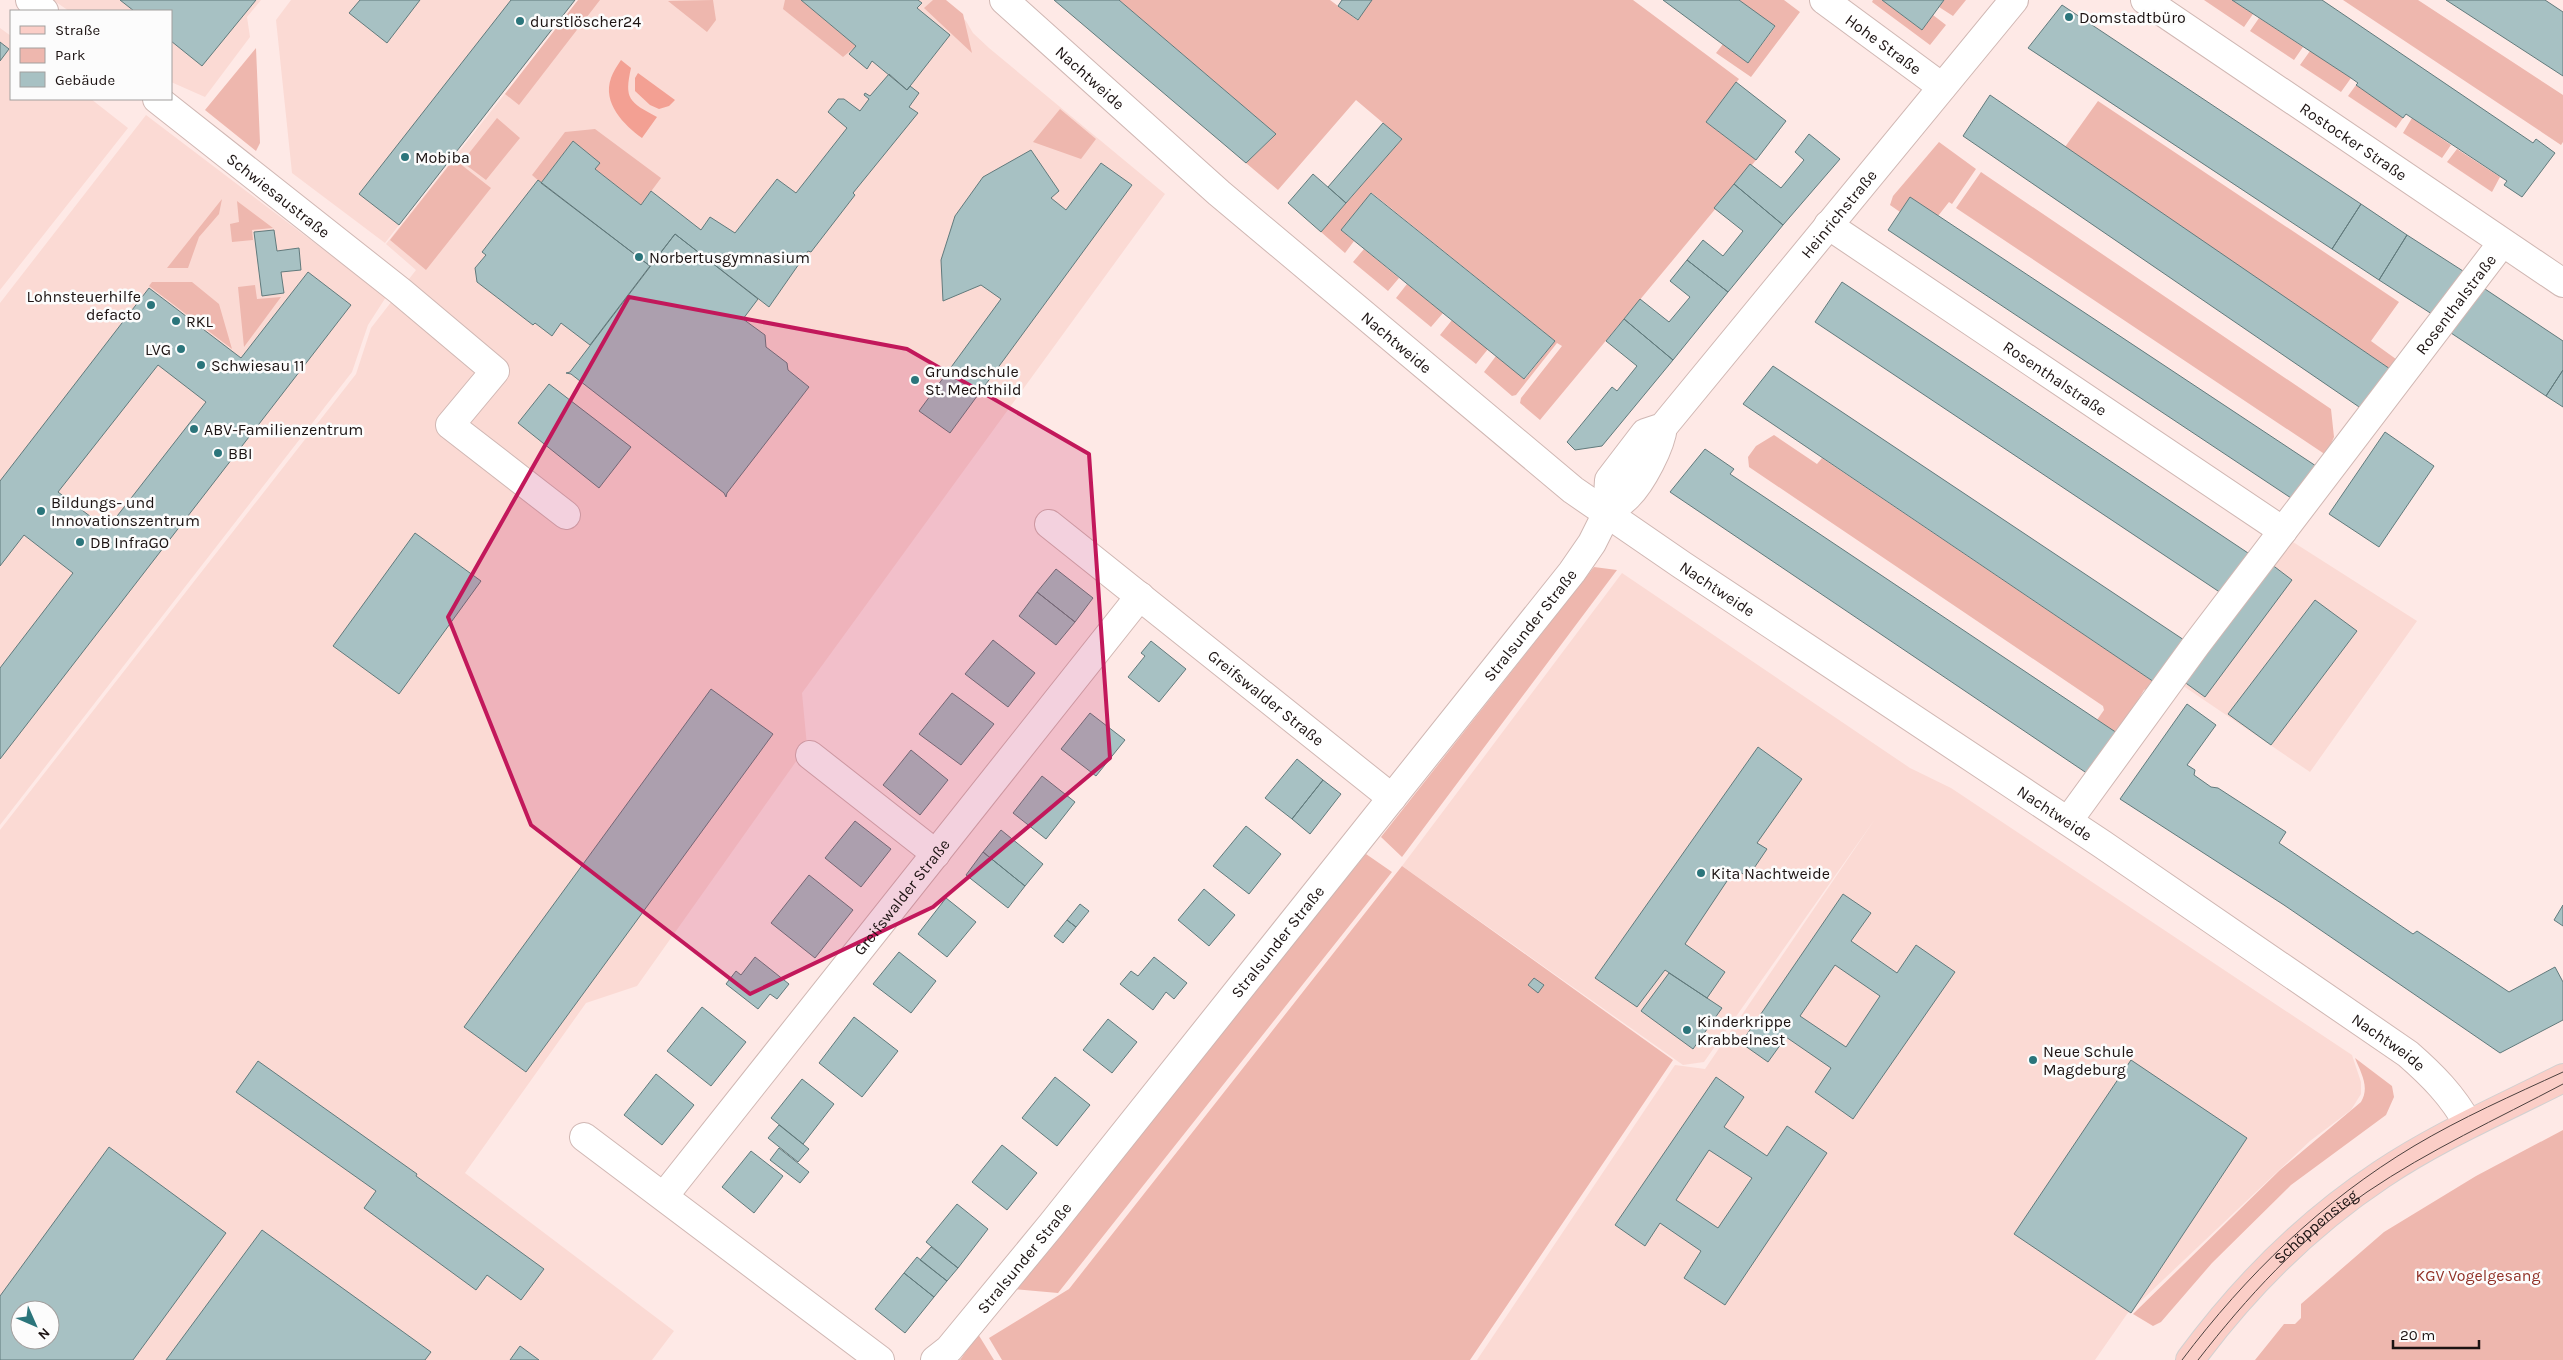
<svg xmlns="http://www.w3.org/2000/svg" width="2563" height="1360" font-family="Karla,sans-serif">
  <rect width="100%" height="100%" fill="#fee9e6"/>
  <path fill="#fbdad4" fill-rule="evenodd" d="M 53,0 L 261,0 L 247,17 L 250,37 L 205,97 L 171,82 L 171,11 L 69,11 Z
    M 291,0 L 576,0 L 385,243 L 292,173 L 276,20 Z
    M 579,0 L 942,0 L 966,21 L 973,33 L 989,48 L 1165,194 L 802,693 L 807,746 L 637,986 L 586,1003 L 465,1173 L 674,1331 L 652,1360 L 0,1360 L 0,830 L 356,374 L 371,328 L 416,270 L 386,244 ZM 20,1310 L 50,1310 L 50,1340 L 20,1340 Z
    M 0,28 L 11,36 L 11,99 L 91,99 L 128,128 L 0,290 Z
    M 146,115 L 386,297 L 368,325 L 352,372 L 0,825 L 0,303 Z
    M 2293,542 L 2417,621 L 2310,772 L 2179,683 L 2273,561 Z
    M 1622,573 L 1910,768 L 1951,788 L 2352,1055 L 2361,1082 L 2361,1094 L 2351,1110 L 2310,1141 L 2127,1314 L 2095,1360 L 1477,1360 L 1675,1065 L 1705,1069 L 1875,819 L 1704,1062 L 1683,1065 L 1402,866 Z"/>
  <path fill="#eeb7ae" d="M 578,0 L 600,0 L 519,105 L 505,94 Z
    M 713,0 L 716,20 L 707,32 L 668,1 Z
    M 785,0 L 801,0 L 856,46 L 843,57 L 783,9 Z
    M 933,0 L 946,0 L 963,14 L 972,53 L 924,8 Z
    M 1119,0 L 1330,0 L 1357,20 L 1372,0 L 1633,0 L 1739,79 L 1706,122 L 1756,160 L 1540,420 L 1520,403 L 1521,398 L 1562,346 L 1557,343 L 1516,395 L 1512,396 L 1484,372 L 1496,356 L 1525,379 L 1555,341 L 1372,193 L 1341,230 L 1354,241 L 1345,253 L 1321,232 L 1402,139 L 1356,100 L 1278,190 L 1246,163 L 1276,134 Z
    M 1739,0 L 1784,0 L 1800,12 L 1751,77 L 1716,53 L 1723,44 L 1748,63 L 1775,27 Z
    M 1873,0 L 1882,0 L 1922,30 L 1933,15 L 1946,25 L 1930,45 L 1872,2 Z
    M 1944,0 L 1966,0 L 1953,16 L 1939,7 Z
    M 2204,0 L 2232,0 L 2253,14 L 2244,27 Z
    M 2343,0 L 2418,0 L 2563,95 L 2563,142 L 2561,145 Z
    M 2259,18 L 2303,47 L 2294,60 L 2250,31 Z
    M 256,48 L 260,143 L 256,151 L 205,110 Z
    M 2310,51 L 2351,78 L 2341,92 L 2300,65 Z
    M 2356,85 L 2403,118 L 2396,128 L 2348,96 Z
    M 2098,101 L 2399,302 L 2371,341 L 2400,362 L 2393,371 L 2065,147 Z
    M 1060,109 L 1096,139 L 1081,159 L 1033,142 Z
    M 497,118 L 520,138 L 486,180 L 462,162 Z
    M 2412,118 L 2451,145 L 2442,158 L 2403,133 Z
    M 595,129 L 661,178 L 641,205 L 595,169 L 600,163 L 573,141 L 541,183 L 532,175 L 565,132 Z
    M 1939,142 L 1976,169 L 1952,204 L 1949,202 L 1938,216 L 1910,197 L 1900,212 L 1890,205 L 1893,196 Z
    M 2457,149 L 2500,177 L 2492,192 L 2447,162 Z
    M 454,159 L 491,188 L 426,270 L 390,240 Z
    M 1981,172 L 2331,409 L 2334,437 L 2326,455 L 1956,208 Z
    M 222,199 L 219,214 L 199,237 L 188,268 L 167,268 Z
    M 237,201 L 273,228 L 252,230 L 253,240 L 232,242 L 230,224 L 239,222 Z
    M 1364,249 L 1399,278 L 1388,291 L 1353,262 Z
    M 152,282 L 192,282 L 219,304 L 232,349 L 149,286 Z
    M 1407,284 L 1443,313 L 1431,327 L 1396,298 Z
    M 255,285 L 257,299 L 281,297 L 244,347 L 238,287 Z
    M 1452,320 L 1488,349 L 1476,364 L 1440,335 Z
    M 1774,435 L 1817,464 L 1822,458 L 2157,684 L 2144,690 L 2118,734 L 2097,720 L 2104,710 L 2103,706 L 1749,467 L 1748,457 L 1756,446 Z
    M 1594,567 L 1617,570 L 1402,857 L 1381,837 Z
    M 1366,854 L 1392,872 L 1058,1293 L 1012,1289 Z
    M 1402,866 L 1673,1060 L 1470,1360 L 1002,1360 L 989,1338 L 1069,1289 Z
    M 2355,1058 L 2392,1086 L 2394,1097 L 2386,1115 L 2291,1185 L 2212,1263 L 2161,1322 L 2153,1326 L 2133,1314 L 2280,1170 L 2361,1102 C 2370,1087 2361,1073 2355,1058 Z
    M 2563,1130 L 2563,1360 L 2255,1360 L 2284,1324 L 2295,1324 L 2301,1318 L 2301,1304 L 2384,1232 L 2476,1176 Z
    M 978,1334 L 994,1360 L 960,1360 Z"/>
  <path fill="#f3a093" d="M 621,60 L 631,68 C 624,99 629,102 657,117 L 642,138 C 624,125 602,103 611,78 C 613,72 617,66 621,60 Z
    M 638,73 L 675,100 L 669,106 L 659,109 L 650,105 L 635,91 L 635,78 Z"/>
  <path fill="#a7c1c3" stroke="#617a7c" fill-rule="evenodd" d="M 120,0 L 256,0 L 202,66 L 171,41 L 171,11 L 134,11 Z
    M 360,0 L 420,0 L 387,43 L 349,13 Z
    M 511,0 L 575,0 L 399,225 L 359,194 Z
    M 801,0 L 918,0 L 922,3 L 917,8 L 950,35 L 907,90 L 872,61 L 867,69 L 849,54 L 856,46 Z
    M 1054,0 L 1119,0 L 1276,134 L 1246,163 Z
    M 1342,0 L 1372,0 L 1358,20 L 1338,6 Z
    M 1663,0 L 1739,0 L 1775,26 L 1748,63 Z
    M 1882,0 L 1944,0 L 1922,30 Z
    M 2232,0 L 2322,0 L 2533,143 L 2536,139 L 2555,153 L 2522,197 L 2504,185 L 2507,181 L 2406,114 L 2403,118 L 2356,85 L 2358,83 L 2351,78 Z
    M 2446,0 L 2545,0 L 2563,12 L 2563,76 Z
    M 2062,5 L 2361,204 L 2332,249 L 2028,48 Z
    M 0,42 L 9,49 L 0,61 Z
    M 889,74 L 907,90 L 910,86 L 919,93 L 909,107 L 918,113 L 853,193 L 855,195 L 811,252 L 808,251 L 769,307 L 675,234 L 650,266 L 541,183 L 573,141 L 600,163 L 595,169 L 641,205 L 651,191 L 701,230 L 710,217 L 735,233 L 777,179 L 796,193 L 847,128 L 828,112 L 838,99 L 844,99 L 860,111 L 869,99 L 864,95 L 865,93 L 870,96 Z
    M 1736,82 L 1786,121 L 1756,160 L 1706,122 Z
    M 1990,95 L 2393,371 L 2365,411 L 1963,136 Z
    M 1383,123 L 1402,139 L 1346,203 L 1328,187 Z
    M 1809,134 L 1840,159 L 1783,225 L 1734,184 L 1750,164 L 1781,188 L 1804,160 L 1795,152 Z
    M 1031,150 L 1059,191 L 1051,198 L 1066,210 L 1101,163 L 1132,185 L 950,433 L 919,411 L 1001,299 L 981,285 L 943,301 L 941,260 L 955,216 L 983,177 Z
    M 1313,174 L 1346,203 L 1321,232 L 1288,203 Z
    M 538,180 L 650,266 L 590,345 L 561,323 L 552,336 L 535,323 L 533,325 L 477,282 L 475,268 L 486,255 L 482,252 Z
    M 1734,184 L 1783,225 L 1728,292 L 1687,260 L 1703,240 L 1723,256 L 1743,231 L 1714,208 Z
    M 1371,193 L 1555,341 L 1524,379 L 1341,230 Z
    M 1910,197 L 2319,468 L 2294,500 L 1888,230 Z
    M 2361,204 L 2407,235 L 2379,280 L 2332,249 Z
    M 274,230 L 277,251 L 299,248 L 301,270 L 281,272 L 284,293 L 262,296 L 254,232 Z
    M 675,234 L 758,299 L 743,319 L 765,335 L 766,347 L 787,363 L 788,370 L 809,387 L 727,493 L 726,497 L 724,493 L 571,374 L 566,373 L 570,372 Z
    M 2407,235 L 2463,271 L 2435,316 L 2379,280 Z
    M 1687,260 L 1728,292 L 1673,360 L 1624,319 L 1640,299 L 1669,322 L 1690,297 L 1670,281 Z
    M 308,272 L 351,305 L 0,759 L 0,668 L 73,573 L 24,535 L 0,566 L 0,481 L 149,288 L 241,358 ZM 158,365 L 206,402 L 107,529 L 58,492 Z
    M 1842,282 L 2248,553 L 2221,593 L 1815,322 Z
    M 2482,287 L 2563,341 L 2563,370 L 2546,396 L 2451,333 Z
    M 1624,319 L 1673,360 L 1602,446 L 1575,450 L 1567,442 L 1612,387 L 1617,391 L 1637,366 L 1606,341 Z
    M 1773,366 L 2187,642 L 2157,684 L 1743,404 Z
    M 2563,370 L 2563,407 L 2546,396 Z
    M 549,384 L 631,447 L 599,488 L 518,423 Z
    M 2385,432 L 2434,466 L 2379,547 L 2329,514 Z
    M 1705,449 L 1734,469 L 1730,474 L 2120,735 L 2091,776 L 1670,492 Z
    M 415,533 L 481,581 L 399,694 L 333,646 Z
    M 2271,564 L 2292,580 L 2205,697 L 2183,681 Z
    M 1056,569 L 1093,598 L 1075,622 L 1037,592 Z
    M 1037,592 L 1075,622 L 1056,645 L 1019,616 Z
    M 2315,600 L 2357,631 L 2271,745 L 2228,714 Z
    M 993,640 L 1035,673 L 1008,707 L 965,674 Z
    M 1151,641 L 1186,669 L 1159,702 L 1128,677 L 1145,656 L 1141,653 Z
    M 711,689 L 773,734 L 526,1072 L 464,1027 Z
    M 952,693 L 994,724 L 961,765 L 919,734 Z
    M 2187,704 L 2216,725 L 2187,765 L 2195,770 L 2194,775 L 2211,787 L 2218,788 L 2286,832 L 2279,843 L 2413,934 L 2417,931 L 2509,992 L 2555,967 L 2563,982 L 2563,1020 L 2500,1053 L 2284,905 L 2120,799 Z
    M 1090,713 L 1125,740 L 1096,776 L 1061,749 Z
    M 1758,747 L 1802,779 L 1757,843 L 1767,849 L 1748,877 L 1735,869 L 1685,944 L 1725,972 L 1707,998 L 1665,970 L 1637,1007 L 1595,978 Z
    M 911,750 L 948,780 L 920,815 L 883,785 Z
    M 1297,759 L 1323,780 L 1292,819 L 1265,798 Z
    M 1042,776 L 1075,802 L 1046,839 L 1013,813 Z
    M 1323,780 L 1341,794 L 1310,834 L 1292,819 Z
    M 855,821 L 891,849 L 861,887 L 825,858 Z
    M 1246,826 L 1281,854 L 1249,894 L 1213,866 Z
    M 1001,830 L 1043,864 L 1025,886 L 983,852 Z
    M 983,852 L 1025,886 L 1008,908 L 966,875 Z
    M 809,875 L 853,910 L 815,958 L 771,923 Z
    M 1204,889 L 1235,915 L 1209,946 L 1178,920 Z
    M 1843,894 L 1871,913 L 1851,941 L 1897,973 L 1916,945 L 1955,972 L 1853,1119 L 1815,1092 L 1831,1068 L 1786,1037 L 1768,1062 L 1741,1043 ZM 1835,965 L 1880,996 L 1846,1047 L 1800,1016 Z
    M 946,898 L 976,922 L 947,957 L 918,934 Z
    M 1080,904 L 1089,911 L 1076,927 L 1067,920 Z
    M 2563,905 L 2563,926 L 2554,920 Z
    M 1067,920 L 1076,927 L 1063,943 L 1054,936 Z
    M 899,952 L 936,981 L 911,1013 L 873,984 Z
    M 755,957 L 789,984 L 777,999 L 770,994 L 758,1009 L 726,984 L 736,971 L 741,975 Z
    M 1154,957 L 1187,983 L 1174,999 L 1166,992 L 1153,1010 L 1120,984 L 1131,971 L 1138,976 Z
    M 1669,973 L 1722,1008 L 1693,1049 L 1641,1011 Z
    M 1534,978 L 1544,985 L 1538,993 L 1528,985 Z
    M 702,1007 L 746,1042 L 711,1086 L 667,1051 Z
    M 854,1017 L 898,1051 L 862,1097 L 819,1063 Z
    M 1108,1019 L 1137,1042 L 1112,1073 L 1083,1050 Z
    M 2131,1060 L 2247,1138 L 2131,1313 L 2014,1234 Z
    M 258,1061 L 417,1174 L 416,1176 L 544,1269 L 521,1300 L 487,1275 L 476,1290 L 364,1208 L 376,1191 L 236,1092 Z
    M 656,1074 L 694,1105 L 662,1145 L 624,1115 Z
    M 1055,1077 L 1090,1105 L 1057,1146 L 1022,1118 Z
    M 1716,1077 L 1744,1097 L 1724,1127 L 1767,1156 L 1787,1126 L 1827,1153 L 1725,1305 L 1684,1278 L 1701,1251 L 1660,1223 L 1645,1246 L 1615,1225 ZM 1709,1150 L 1752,1178 L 1718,1228 L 1676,1200 Z
    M 802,1079 L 834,1104 L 803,1144 L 771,1118 Z
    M 779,1125 L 809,1149 L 798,1162 L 768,1138 Z
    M 1002,1145 L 1037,1173 L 1007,1210 L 972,1182 Z
    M 109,1147 L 226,1233 L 133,1360 L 0,1360 L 0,1296 ZM 20,1310 L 50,1310 L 50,1340 L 20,1340 Z
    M 779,1148 L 809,1172 L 800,1183 L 770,1160 Z
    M 751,1151 L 783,1176 L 754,1213 L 722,1187 Z
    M 957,1204 L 988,1229 L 958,1268 L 926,1242 Z
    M 262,1230 L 431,1352 L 425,1360 L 166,1360 Z
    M 931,1247 L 958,1268 L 947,1281 L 920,1260 Z
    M 917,1257 L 947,1281 L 934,1297 L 904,1273 Z
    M 904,1273 L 934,1297 L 905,1333 L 875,1309 Z
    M 520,1346 L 539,1360 L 510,1360 Z"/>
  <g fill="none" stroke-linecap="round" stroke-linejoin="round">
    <g stroke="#d0b7b3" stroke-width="30">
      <g id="minor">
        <path d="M 30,0 L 44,11"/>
        <path id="s1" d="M 1004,0 L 1219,193 L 1573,490 L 1682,565 L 2102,844 L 2408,1054 C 2432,1075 2453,1096 2468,1124"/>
        <path id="s2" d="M 1824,0 L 1942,87"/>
        <path id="s3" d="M 2145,0 L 2563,283"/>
        <path id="s4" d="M 157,99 L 400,291 L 495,371 L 450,425 L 566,515"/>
        <path id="s5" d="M 1828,225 L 2283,531"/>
        <path d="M 1607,513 C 1614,508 1622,502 1628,496 C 1642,482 1661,446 1663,427"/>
        <path id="s6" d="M 1049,524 L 1392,798"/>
        <path d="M 810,755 L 936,854"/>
        <path id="s7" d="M 2068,821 L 2196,645 L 2502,243"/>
        <path d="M 584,1137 L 880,1360"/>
        <path id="s8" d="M 664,1196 L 1140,596"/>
        <path id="s9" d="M 935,1360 L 949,1349 L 1052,1224 L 1572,572 L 1592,543 L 1607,513 L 1609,480 L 1645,433 L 1663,427 L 2014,0"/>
      </g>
    </g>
    <g stroke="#d2d0d0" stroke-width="30">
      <g id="major">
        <path id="s10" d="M 2190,1360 C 2243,1288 2308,1223 2382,1174 C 2439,1136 2502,1109 2563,1078"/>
      </g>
    </g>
    <use href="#minor" stroke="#fff" stroke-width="28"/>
    <use href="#major" stroke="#fbcec7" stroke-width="28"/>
    <path stroke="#4d413f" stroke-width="1" d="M 2182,1360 C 2246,1275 2322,1201 2414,1146 C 2461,1118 2513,1095 2563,1072
      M 2198,1360 C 2247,1297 2301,1238 2367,1192 C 2429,1150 2497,1119 2563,1084"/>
  </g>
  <path fill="#c2185b" fill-opacity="0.2" stroke="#c2185b" stroke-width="4" stroke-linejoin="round" d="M 629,297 L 907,349 L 1089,454 L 1110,758 L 933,907 L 750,994 L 531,825 L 448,617 Z"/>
  <g fill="#2b757b" stroke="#fcfcfc" stroke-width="2">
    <circle cx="2069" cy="17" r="5"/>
    <circle cx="520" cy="21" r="5"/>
    <circle cx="405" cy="157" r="5"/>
    <circle cx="639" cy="257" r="5"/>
    <circle cx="151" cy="305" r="5"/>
    <circle cx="176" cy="321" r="5"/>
    <circle cx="181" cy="349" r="5"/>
    <circle cx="201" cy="365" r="5"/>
    <circle cx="915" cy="380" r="5"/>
    <circle cx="194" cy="429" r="5"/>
    <circle cx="218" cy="453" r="5"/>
    <circle cx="41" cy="511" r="5"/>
    <circle cx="80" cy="542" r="5"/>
    <circle cx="1701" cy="873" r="5"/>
    <circle cx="1687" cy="1030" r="5"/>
    <circle cx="2033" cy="1060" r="5"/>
  </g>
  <g text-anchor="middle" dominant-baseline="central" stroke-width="5" stroke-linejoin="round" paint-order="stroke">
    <g font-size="16" fill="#1c1312" stroke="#fcfcfc" text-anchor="start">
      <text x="2079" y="17">Domstadtbüro</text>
      <text x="530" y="21">durstlöscher24</text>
      <text x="415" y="157">Mobiba</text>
      <text x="649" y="257">Norbertusgymnasium</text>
      <text x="141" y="296" text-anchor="end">Lohnsteuerhilfe<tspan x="141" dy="18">defacto</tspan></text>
      <text x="186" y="321">RKL</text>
      <text x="171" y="349" text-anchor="end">LVG</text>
      <text x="211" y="365">Schwiesau 11</text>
      <text x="925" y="371">Grundschule<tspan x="925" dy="18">St. Mechthild</tspan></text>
      <text x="204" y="429">ABV-Familienzentrum</text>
      <text x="228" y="453">BBI</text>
      <text x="51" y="502">Bildungs- und<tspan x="51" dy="18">Innovationszentrum</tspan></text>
      <text x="90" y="542">DB InfraGO</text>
      <text x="1711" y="873">Kita Nachtweide</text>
      <text x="1697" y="1021">Kinderkrippe<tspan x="1697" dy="18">Krabbelnest</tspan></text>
      <text x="2043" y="1051">Neue Schule<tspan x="2043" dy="18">Magdeburg</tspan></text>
    </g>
    <g font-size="16" fill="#1c1312" stroke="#fcfcfc">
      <text stroke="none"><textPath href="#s2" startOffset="74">Hohe Straße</textPath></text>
      <text stroke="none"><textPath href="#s1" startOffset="116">Nachtweide</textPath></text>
      <text stroke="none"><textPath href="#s3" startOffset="252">Rostocker Straße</textPath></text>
      <text stroke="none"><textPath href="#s4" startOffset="155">Schwiesaustraße</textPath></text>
      <text stroke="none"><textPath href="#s9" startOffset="1470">Heinrichstraße</textPath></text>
      <text stroke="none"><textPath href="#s7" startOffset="646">Rosenthalstraße</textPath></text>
      <text stroke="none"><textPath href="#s1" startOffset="521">Nachtweide</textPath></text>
      <text stroke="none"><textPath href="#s5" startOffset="274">Rosenthalstraße</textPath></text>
      <text stroke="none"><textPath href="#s1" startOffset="926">Nachtweide</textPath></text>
      <text stroke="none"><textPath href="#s9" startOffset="946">Stralsunder Straße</textPath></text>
      <text stroke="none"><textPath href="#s6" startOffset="278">Greifswalder Straße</textPath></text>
      <text stroke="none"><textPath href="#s1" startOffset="1331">Nachtweide</textPath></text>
      <text stroke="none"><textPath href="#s8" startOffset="382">Greifswalder Straße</textPath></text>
      <text stroke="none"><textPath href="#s9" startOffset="541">Stralsunder Straße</textPath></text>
      <text stroke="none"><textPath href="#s1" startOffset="1736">Nachtweide</textPath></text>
      <text stroke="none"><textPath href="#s10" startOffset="184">Schöppensteg</textPath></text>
      <text stroke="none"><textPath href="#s9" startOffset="136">Stralsunder Straße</textPath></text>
    </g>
    <g font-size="16" fill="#913127" stroke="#fcfcfc">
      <text x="2478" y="1275">KGV Vogelgesang</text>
    </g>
  </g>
  <rect x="10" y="10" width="162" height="90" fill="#fcfcfc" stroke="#a29f9e"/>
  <rect x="20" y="26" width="25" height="8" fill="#fbcec7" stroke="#a29f9e"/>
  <text x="55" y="35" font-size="15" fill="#1c1312">Straße</text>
  <rect x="20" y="48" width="25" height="15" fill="#eeb7ae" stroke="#a29f9e"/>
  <text x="55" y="60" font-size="15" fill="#1c1312">Park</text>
  <rect x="20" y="72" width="25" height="15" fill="#a7c1c3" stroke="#a29f9e"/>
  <text x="55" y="85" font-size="15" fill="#1c1312">Gebäude</text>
  <g transform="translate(35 1325) rotate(135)"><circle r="24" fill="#fcfcfc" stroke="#a29f9e"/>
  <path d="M0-4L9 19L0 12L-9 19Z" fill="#2b757b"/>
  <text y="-8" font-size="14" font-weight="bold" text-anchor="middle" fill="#1c1312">N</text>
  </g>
  <path d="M2393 1340v8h86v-8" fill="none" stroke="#1c1312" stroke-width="2.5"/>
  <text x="2400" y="1340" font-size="15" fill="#1c1312" stroke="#fcfcfc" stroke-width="4" paint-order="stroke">20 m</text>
</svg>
